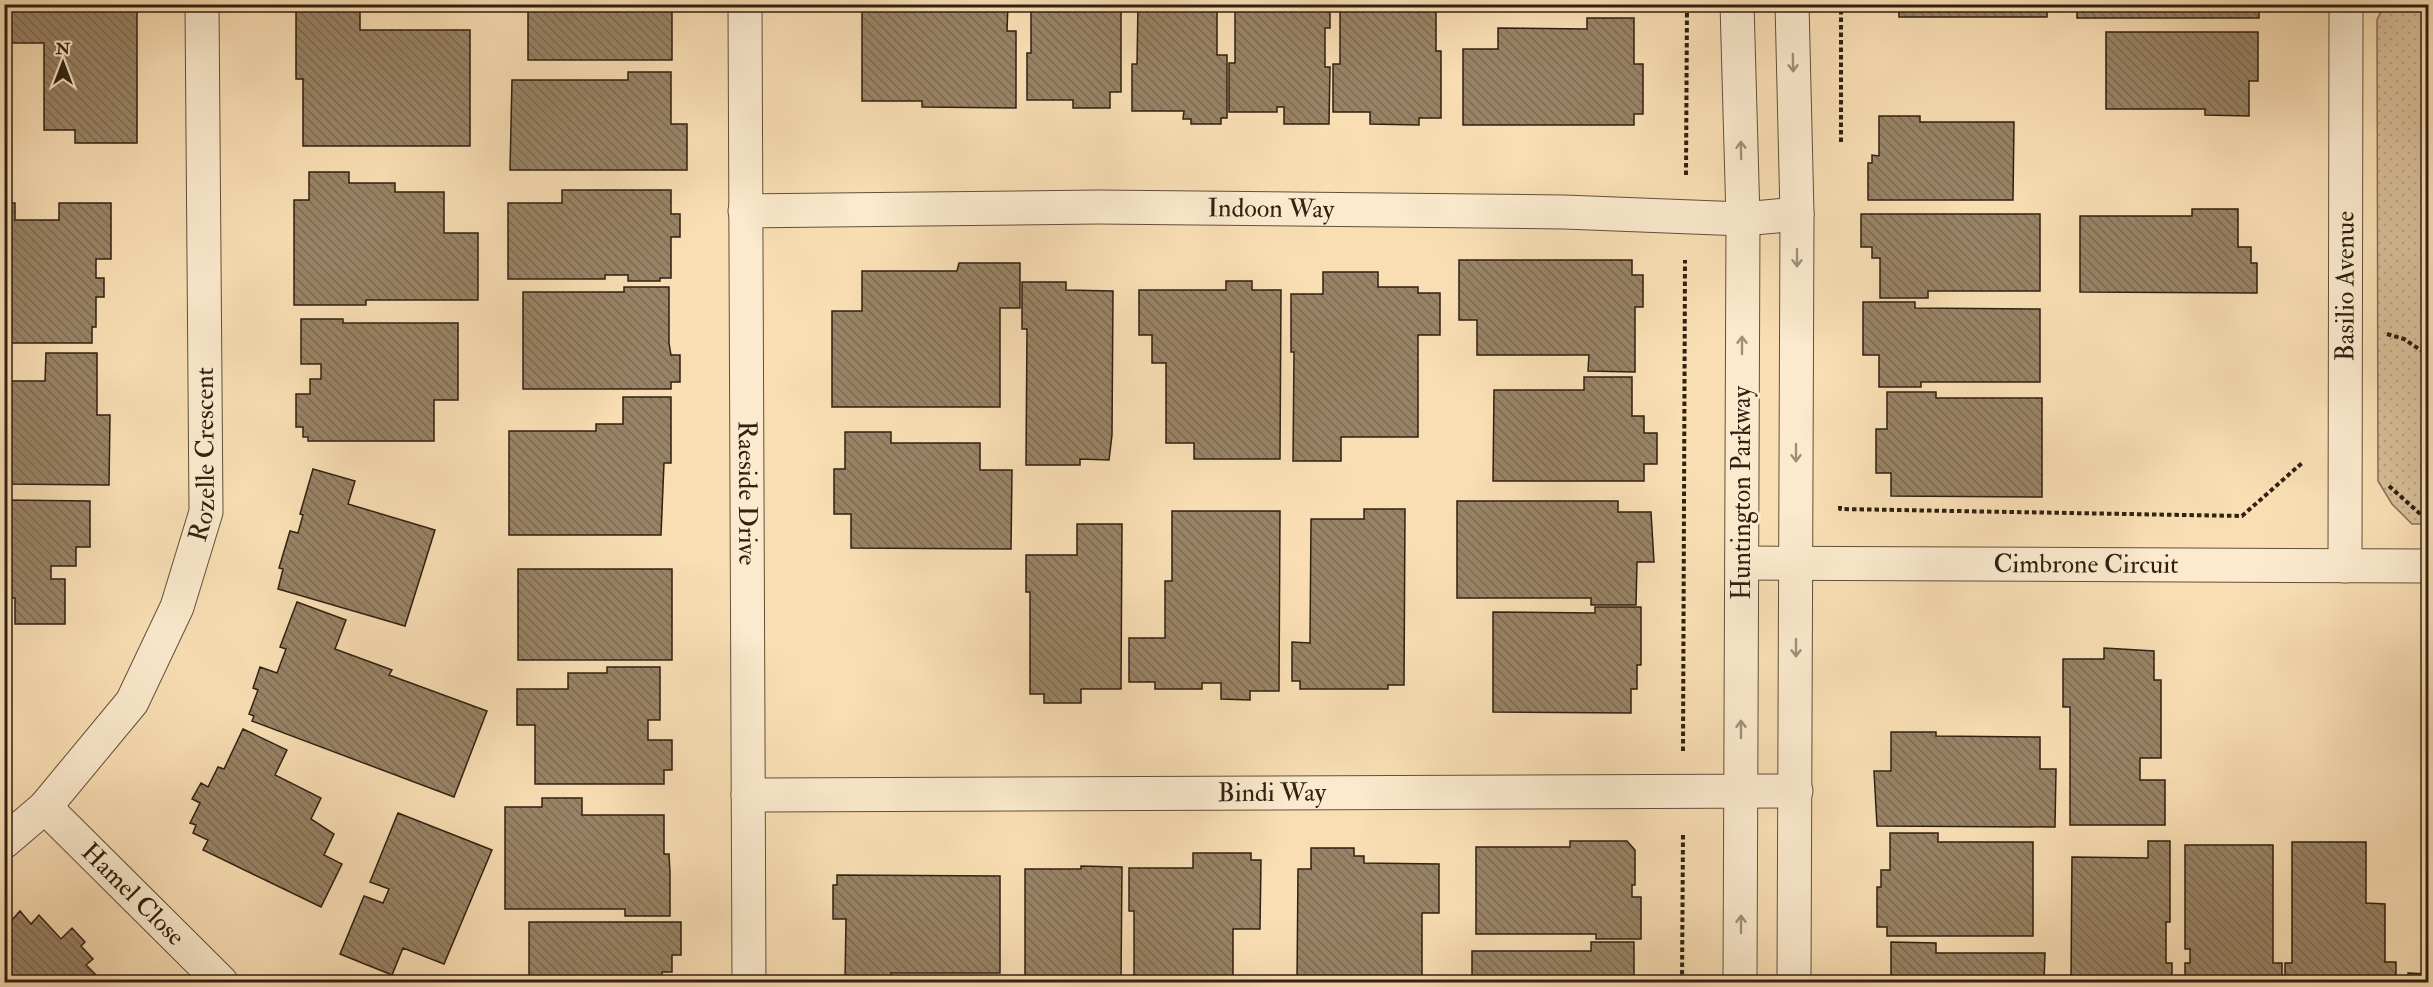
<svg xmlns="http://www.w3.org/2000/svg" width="2433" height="987" font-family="'IM FELL Double Pica',serif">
  <defs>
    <pattern id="green-dots" width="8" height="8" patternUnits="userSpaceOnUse" patternTransform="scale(1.5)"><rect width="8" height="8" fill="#d7be98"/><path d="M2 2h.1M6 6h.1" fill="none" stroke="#b9a382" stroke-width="1.8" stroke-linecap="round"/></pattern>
    <pattern id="building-back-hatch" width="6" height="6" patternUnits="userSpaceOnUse" patternTransform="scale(1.5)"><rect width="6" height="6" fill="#998366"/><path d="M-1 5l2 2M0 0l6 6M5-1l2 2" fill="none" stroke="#7d6b53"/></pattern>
  </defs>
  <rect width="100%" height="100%" fill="#f9deb4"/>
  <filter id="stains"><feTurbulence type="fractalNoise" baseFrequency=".00333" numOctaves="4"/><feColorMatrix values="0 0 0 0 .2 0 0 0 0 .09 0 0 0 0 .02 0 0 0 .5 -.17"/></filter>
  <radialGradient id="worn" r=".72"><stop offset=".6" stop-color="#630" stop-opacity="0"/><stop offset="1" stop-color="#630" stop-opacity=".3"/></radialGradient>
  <path fill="url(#green-dots)" stroke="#847055" stroke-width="1.5" d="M 2384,5 L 2428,5 L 2428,524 L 2412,524 L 2392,504 L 2378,481 L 2377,20 Z"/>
  <path fill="url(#building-back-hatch)" stroke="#302112" stroke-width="1.5" d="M 5,4 L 51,4 L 51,9 L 87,9 L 87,4 L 137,4 L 137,143 L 75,143 L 75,130 L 44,130 L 44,43 L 5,43 Z
    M 296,4 L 360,4 L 360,30 L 470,30 L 470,146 L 303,146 L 303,79 L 296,79 Z
    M 528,4 L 680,4 L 680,10 L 672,10 L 672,60 L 528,60 Z
    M 862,4 L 1008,4 L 1007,31 L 1016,31 L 1016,108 L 922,107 L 922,101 L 862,101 Z
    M 1031,4 L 1121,4 L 1121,92 L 1110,92 L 1110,108 L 1073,108 L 1073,100 L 1027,100 L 1027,53 L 1031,53 Z
    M 1138,4 L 1217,4 L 1217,55 L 1227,55 L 1227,118 L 1221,118 L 1221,124 L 1191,124 L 1191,119 L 1183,119 L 1184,111 L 1132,111 L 1132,64 L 1137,64 Z
    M 1235,4 L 1330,4 L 1330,28 L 1325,28 L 1325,67 L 1330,67 L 1329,124 L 1284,124 L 1284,107 L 1277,107 L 1277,112 L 1229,112 L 1229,63 L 1235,63 Z
    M 1340,4 L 1436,4 L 1436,51 L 1441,51 L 1441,118 L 1419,118 L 1419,125 L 1370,124 L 1370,112 L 1333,112 L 1333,64 L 1340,64 Z
    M 1477,4 L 1649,4 L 1649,11 L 1477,11 Z
    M 1899,4 L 2047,4 L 2047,17 L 1899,17 Z
    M 2077,4 L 2259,4 L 2259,18 L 2077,18 Z
    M 1587,18 L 1634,18 L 1634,64 L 1643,64 L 1643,114 L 1634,114 L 1634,125 L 1463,125 L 1463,49 L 1498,49 L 1498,28 L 1587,29 Z
    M 2106,32 L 2258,32 L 2258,81 L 2249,81 L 2249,116 L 2205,115 L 2205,109 L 2106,109 Z
    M 628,72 L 671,72 L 671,124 L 687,124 L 687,170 L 510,170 L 512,80 L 628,80 Z
    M 1879,116 L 1920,116 L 1920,122 L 2014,122 L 2013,200 L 1868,200 L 1868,163 L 1872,163 L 1872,155 L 1879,156 Z
    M 309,172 L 349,172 L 349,183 L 395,183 L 395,192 L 444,192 L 444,233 L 478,233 L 478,300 L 366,300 L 366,305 L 294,305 L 294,200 L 309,200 Z
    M 562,190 L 671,190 L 671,214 L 680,214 L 680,237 L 671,237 L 671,278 L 660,278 L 660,281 L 628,281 L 628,275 L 605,275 L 605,279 L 508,279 L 508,203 L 562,203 Z
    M 4,203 L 15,203 L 15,220 L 59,220 L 59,203 L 111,203 L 111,259 L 96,259 L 96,278 L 104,278 L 104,297 L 96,297 L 96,327 L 92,327 L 92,343 L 4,343 Z
    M 2192,209 L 2238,209 L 2238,247 L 2251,247 L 2251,263 L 2257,263 L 2257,293 L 2080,292 L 2080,216 L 2192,216 Z
    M 1861,214 L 2040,214 L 2040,291 L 1928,291 L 1928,298 L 1880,298 L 1880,258 L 1872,258 L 1872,247 L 1861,247 Z
    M 1459,260 L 1632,260 L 1632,275 L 1643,275 L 1643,307 L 1635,307 L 1635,372 L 1588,371 L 1589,355 L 1477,355 L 1477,320 L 1459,320 Z
    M 959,263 L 1020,263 L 1020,308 L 1000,308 L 1000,407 L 832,407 L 832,311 L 862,311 L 862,271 L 957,271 Z
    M 1323,272 L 1378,272 L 1378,287 L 1418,287 L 1418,293 L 1440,293 L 1440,335 L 1418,335 L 1418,437 L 1341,437 L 1341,461 L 1293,461 L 1294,352 L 1291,352 L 1291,294 L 1323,294 Z
    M 1226,281 L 1252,281 L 1252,290 L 1281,290 L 1280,459 L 1194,459 L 1194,443 L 1166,443 L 1166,363 L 1152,363 L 1152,335 L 1139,335 L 1139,290 L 1226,290 Z
    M 1022,282 L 1066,282 L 1066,290 L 1113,291 L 1112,435 L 1109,460 L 1080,459 L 1080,465 L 1026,465 L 1027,329 L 1022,329 Z
    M 624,287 L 669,287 L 669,343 L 671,355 L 680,355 L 680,382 L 671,382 L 671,389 L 523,389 L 523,292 L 624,292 Z
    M 1863,302 L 1915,302 L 1915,308 L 2040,309 L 2040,382 L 1921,382 L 1921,387 L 1879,387 L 1879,355 L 1863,355 Z
    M 301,319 L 343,319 L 343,323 L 458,323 L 458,400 L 434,400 L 434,441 L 308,441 L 308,437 L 303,437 L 303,427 L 296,427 L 296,394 L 310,394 L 310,379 L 321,379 L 321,364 L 301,364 Z
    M 46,353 L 97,353 L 97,415 L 110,415 L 109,485 L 4,484 L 4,381 L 45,381 Z
    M 1584,377 L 1632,377 L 1632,416 L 1644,416 L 1644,433 L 1657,433 L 1657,464 L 1644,464 L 1644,481 L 1493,481 L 1494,390 L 1584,390 Z
    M 1887,392 L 1936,392 L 1936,398 L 2042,398 L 2042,497 L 1891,496 L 1891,473 L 1876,473 L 1876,429 L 1887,429 Z
    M 623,397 L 671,397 L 671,463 L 664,463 L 661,535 L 509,535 L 509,431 L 596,431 L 596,424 L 623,424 Z
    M 845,432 L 891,432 L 891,443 L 980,443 L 980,470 L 1012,470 L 1011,549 L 851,548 L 851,514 L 834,514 L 834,469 L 845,469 Z
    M 313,469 L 355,481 L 348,504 L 435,530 L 405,626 L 278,589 L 283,569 L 279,568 L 290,531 L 298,533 L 303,515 L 300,514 Z
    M 4,500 L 90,501 L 90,547 L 76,547 L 76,566 L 51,566 L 51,579 L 65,579 L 65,624 L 15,624 L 15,598 L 4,598 Z
    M 1457,501 L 1618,501 L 1618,512 L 1651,512 L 1654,562 L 1637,562 L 1636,605 L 1591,605 L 1591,598 L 1457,598 Z
    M 1364,509 L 1405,509 L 1404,685 L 1388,685 L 1388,689 L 1300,689 L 1300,681 L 1292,681 L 1292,642 L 1310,643 L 1311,519 L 1364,519 Z
    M 1172,511 L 1280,511 L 1279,691 L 1250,691 L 1250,700 L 1221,699 L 1221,683 L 1202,683 L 1202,689 L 1155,689 L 1155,682 L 1129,682 L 1129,638 L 1165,638 L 1165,581 L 1172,581 Z
    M 1077,524 L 1122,524 L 1121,689 L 1081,689 L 1081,703 L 1044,703 L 1044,694 L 1030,694 L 1030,592 L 1026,592 L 1026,555 L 1077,555 Z
    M 518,569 L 672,569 L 672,660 L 518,660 Z
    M 297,602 L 346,620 L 335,649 L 392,670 L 389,675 L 487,711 L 454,797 L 252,721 L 254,716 L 249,714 L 258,690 L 253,688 L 260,667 L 277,673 L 286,649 L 280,647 Z
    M 1595,607 L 1641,607 L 1641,665 L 1637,665 L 1637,689 L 1631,689 L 1631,713 L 1493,712 L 1493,612 L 1595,613 Z
    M 2104,648 L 2154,651 L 2154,680 L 2161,680 L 2161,758 L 2140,758 L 2140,780 L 2165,780 L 2165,825 L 2070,825 L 2070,707 L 2063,707 L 2063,659 L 2104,659 Z
    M 607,667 L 660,667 L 660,720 L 648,720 L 648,740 L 672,740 L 672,770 L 664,770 L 664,784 L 535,784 L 535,725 L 517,725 L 517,689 L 568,689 L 568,673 L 607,673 Z
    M 243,729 L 287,750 L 275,775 L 321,798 L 311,819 L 334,834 L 324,855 L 342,864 L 321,907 L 203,850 L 208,840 L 193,833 L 196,825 L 190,823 L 200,803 L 192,799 L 201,783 L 208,787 L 218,767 L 224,769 Z
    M 1891,732 L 1936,732 L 1936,736 L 2040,737 L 2040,769 L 2056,769 L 2055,827 L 1877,826 L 1874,771 L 1891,771 Z
    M 542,798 L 582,798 L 582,815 L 664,815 L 664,854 L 669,854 L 670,873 L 670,916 L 625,916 L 625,909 L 505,909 L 505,807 L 542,807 Z
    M 398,813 L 492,850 L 444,964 L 403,948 L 392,975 L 340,954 L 364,896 L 383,903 L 389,889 L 370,882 Z
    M 1890,833 L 1938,833 L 1938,842 L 2033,842 L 2033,936 L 1887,936 L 1887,927 L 1877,927 L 1877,887 L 1881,887 L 1881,870 L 1890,870 Z
    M 1570,841 L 1627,841 L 1635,850 L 1635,885 L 1632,885 L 1632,897 L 1641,897 L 1641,939 L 1596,939 L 1596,934 L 1476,934 L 1476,847 L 1570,847 Z
    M 2148,841 L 2170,841 L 2170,922 L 2166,922 L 2166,963 L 2172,963 L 2172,982 L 2071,982 L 2072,857 L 2148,858 Z
    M 2292,842 L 2366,842 L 2366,903 L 2385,904 L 2385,962 L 2396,962 L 2396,982 L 2285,982 L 2285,963 L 2292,963 Z
    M 2185,845 L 2273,845 L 2273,963 L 2282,963 L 2282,982 L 2185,982 L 2185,963 L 2190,963 L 2190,949 L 2185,949 Z
    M 1311,848 L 1354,848 L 1354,856 L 1364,856 L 1364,863 L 1439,864 L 1439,913 L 1422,913 L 1422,982 L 1297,982 L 1298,869 L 1311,869 Z
    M 1193,853 L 1251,853 L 1251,860 L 1261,860 L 1260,929 L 1233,929 L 1233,982 L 1134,982 L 1134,911 L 1129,911 L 1129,868 L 1193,868 Z
    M 1081,866 L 1122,867 L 1121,982 L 1025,982 L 1025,869 L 1081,869 Z
    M 837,875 L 1000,876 L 1000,973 L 891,973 L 891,981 L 845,981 L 846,919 L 833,919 L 833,885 L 837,885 Z
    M 20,911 L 31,924 L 39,915 L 61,939 L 72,928 L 85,942 L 81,946 L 93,959 L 86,965 L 103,982 L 4,982 L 4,916 L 7,914 L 12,920 Z
    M 529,922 L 681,922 L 681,955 L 672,955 L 672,972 L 662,972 L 662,982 L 529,982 Z
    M 1591,942 L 1634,942 L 1634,981 L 1650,982 L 1472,982 L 1472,951 L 1591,951 Z
    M 1891,942 L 1936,943 L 1936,953 L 2045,953 L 2044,982 L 1879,982 L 1891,981 Z
    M 2408,973 L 2428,974 L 2428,982 L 2408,982 Z"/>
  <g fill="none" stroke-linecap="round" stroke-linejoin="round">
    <g stroke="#62503a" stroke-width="35">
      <g id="minor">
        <path id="s1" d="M 745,4 L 749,982"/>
        <path d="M 1737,4 L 1743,219 L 1740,982"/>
        <path d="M 1792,4 L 1797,214 L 1794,982"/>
        <path id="s2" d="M 745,211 L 1098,207 L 1564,212 L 1743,219 L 1797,214"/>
        <path id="s3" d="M 1742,563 L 2428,566"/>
        <path id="s4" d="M 2345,566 L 2346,4"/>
        <path id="s5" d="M 748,795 L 1796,791"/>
        <path id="s6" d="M 45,807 L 221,982"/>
        <path id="s7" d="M 4,842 L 45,807 L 132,702 L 177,607 L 206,512 L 202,4"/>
      </g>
    </g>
    <path stroke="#302112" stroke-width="4" stroke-dasharray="4.5 3" stroke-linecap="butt" d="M 1841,142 L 1841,4
      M 1686,175 L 1687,4
      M 2387,334 L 2404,339 L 2428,355
      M 2389,486 L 2428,521
      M 1840,506 L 1840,509 L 2242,516 L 2302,463
      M 1683,751 L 1685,260
      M 1682,982 L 1683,833"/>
    <use href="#minor" stroke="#fbeace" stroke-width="33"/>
  </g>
  <defs><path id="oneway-shaft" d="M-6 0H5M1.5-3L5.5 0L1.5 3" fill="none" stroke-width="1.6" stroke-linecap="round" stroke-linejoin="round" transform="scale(1.5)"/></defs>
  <g stroke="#a09079">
    <use href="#oneway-shaft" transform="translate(1793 63) rotate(89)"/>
    <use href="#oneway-shaft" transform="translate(1741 150) rotate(-91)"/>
    <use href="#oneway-shaft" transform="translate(1797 258) rotate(90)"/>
    <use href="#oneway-shaft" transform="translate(1742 345) rotate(-90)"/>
    <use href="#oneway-shaft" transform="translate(1796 453) rotate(90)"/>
    <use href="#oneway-shaft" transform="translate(1796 648) rotate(90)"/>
    <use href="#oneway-shaft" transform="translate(1741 729) rotate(-90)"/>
    <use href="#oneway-shaft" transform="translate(1741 924) rotate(-90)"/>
  </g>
  <g text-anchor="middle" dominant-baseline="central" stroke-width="6" stroke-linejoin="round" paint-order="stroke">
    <g font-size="26" fill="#302112" stroke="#fbeace">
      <text stroke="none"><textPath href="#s2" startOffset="526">Indoon Way</textPath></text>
      <text stroke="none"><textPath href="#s4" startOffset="280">Basilio Avenue</textPath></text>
      <text stroke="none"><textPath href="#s7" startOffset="452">Rozelle Crescent</textPath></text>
      <text transform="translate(1742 493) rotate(-90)">Huntington Parkway</text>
      <text stroke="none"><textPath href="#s1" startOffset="489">Raeside Drive</textPath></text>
      <text stroke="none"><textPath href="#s3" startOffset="344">Cimbrone Circuit</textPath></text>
      <text stroke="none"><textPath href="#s5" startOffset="524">Bindi Way</textPath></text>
      <text stroke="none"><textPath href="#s6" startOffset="124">Hamel Close</textPath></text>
    </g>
  </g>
  <rect width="2433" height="987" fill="none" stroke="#f9deb4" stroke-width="24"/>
  <rect x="6" y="6" width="2421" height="975" fill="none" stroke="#302112" stroke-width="3"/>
  <rect x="12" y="12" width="2409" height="963" fill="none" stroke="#302112" stroke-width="1.5"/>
  <g transform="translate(63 63)" stroke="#fbeace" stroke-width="4.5" paint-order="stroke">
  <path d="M0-4.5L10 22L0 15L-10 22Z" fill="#302112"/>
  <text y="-9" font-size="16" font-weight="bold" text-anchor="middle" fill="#302112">N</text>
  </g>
  <rect width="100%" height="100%" filter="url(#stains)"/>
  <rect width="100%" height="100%" fill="url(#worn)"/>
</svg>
